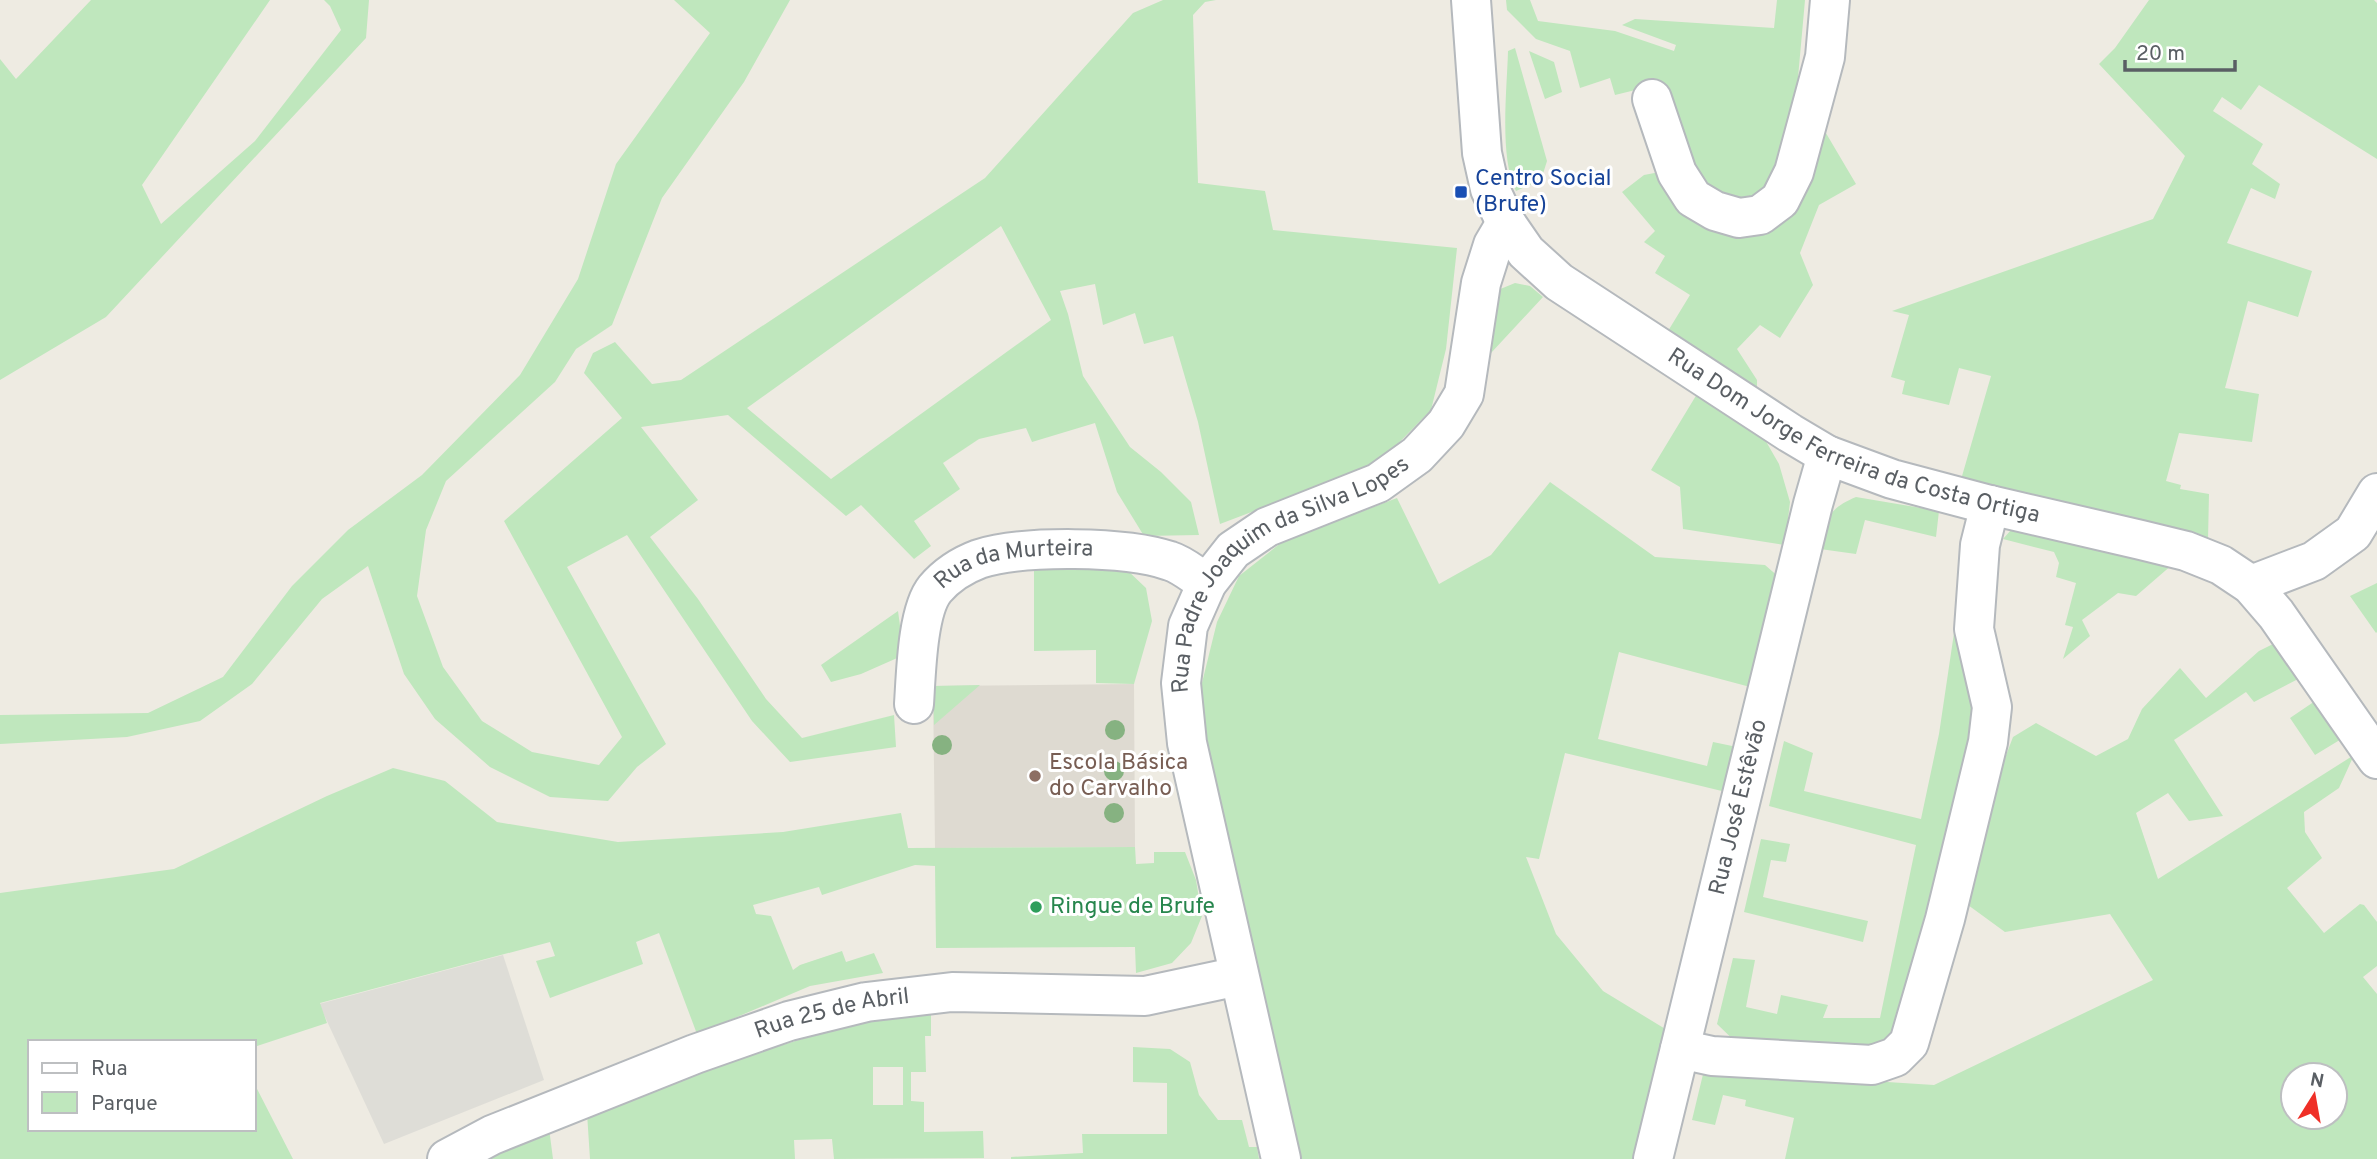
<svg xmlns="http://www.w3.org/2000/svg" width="2377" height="1159" font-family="Overpass,sans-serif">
  <rect width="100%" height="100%" fill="#eeebe2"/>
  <path fill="#deddd7" d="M 503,955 L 544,1080 L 384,1144 L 319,1004 Z"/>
  <path fill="#dedad1" d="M 1134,684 L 1135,847 L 935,848 L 933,686 Z"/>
  <path fill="#bfe7bd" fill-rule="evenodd" d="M 91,0 L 270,0 L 142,185 L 161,224 L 255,141 L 341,30 L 330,6 L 324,0 L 369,0 L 366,38 L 106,317 L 0,380 L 0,59 L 16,79 Z
    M 674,0 L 790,0 L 744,82 L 662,198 L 612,325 L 576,349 L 555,382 L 446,481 L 426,530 L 417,596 L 443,667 L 482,721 L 532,752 L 599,765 L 622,737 L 504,521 L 622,418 L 584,373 L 593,353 L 615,342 L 652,384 L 681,380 L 985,178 L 1133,13 L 1163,0 L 1216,0 L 1205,2 L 1193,15 L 1198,183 L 1265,191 L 1273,230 L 1457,248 L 1446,349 L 1431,410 L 1378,464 L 1220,524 L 1198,422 L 1173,336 L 1144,344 L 1135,313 L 1103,325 L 1095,284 L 1060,291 L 1068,314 L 1083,376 L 1130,447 L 1161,472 L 1191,502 L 1199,535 L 1144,536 L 1117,492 L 1095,423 L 1032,442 L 1026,428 L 979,439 L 943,463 L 960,489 L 914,521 L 931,546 L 914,559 L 861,505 L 846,516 L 728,415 L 641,427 L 698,500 L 650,537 L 698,599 L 766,699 L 802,738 L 894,715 L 896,747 L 790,762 L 752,721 L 627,535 L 567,567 L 666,744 L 637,767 L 608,801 L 550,797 L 490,767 L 435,719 L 404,674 L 368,566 L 322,599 L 252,684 L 200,721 L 127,737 L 0,744 L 0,715 L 148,713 L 223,677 L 292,586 L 348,530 L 422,475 L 520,375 L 578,279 L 616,164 L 710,33 ZM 1001,226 L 1051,320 L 831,479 L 747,408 Z
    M 1506,0 L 1530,0 L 1538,21 L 1615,31 L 1674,51 L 1676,45 L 1622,25 L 1635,19 L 1774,28 L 1777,0 L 1805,0 L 1794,122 L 1782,167 L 1756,203 L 1704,191 L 1660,84 L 1615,95 L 1610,78 L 1580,88 L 1570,51 L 1536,39 L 1507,10 Z
    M 2149,0 L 2374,0 L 2377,3 L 2377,159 L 2259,85 L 2241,110 L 2222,97 L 2213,111 L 2263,144 L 2252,164 L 2280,184 L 2275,199 L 2251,188 L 2227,243 L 2312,271 L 2298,317 L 2248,301 L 2225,388 L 2259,394 L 2252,442 L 2179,433 L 2166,481 L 2181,485 L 2180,489 L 2209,494 L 2208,540 L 1960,483 L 1991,376 L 1959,368 L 1949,405 L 1902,394 L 1905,381 L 1891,377 L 1909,315 L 1892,311 L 2153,219 L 2185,156 L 2099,64 L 2115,48 Z
    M 1515,48 L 1547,161 L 1541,180 L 1516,191 C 1499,157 1507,90 1508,51 Z
    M 1529,51 L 1554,62 L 1562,92 L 1545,99 Z
    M 1820,123 L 1856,184 L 1819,205 L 1800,253 L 1813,285 L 1780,338 L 1760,325 L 1737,349 L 1757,380 L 1757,398 L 1668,331 L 1690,295 L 1655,273 L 1665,256 L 1644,242 L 1655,231 L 1622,192 L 1644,175 L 1665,171 L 1733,229 Z
    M 1515,283 L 1530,286 L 1543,297 L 1491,353 L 1491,312 L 1498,290 Z
    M 1697,394 L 1764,438 L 1779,464 L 1790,502 L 1785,545 L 1683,529 L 1680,487 L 1651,470 Z
    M 1550,482 L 1655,557 L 1765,565 L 1780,578 L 1754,688 L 1619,652 L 1598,739 L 1707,766 L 1713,742 L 1737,747 L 1726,792 L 1565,753 L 1539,859 L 1526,857 L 1556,934 L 1603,991 L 1667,1030 L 1633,1159 L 1299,1159 L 1208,750 L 1200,691 L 1217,622 L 1239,576 L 1282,542 L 1397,498 L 1439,584 L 1491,555 Z
    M 1856,497 L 1939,511 L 1936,537 L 1865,520 L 1856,554 L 1820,549 C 1826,520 1827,509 1856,497 Z
    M 2011,530 L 2173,564 L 2136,596 L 2118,593 L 2082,620 L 2090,636 L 2063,659 L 2073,627 L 2065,625 L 2076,583 L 2056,577 L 2059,563 L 2054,552 L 2003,539 Z
    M 1034,563 L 1126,569 L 1146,588 L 1152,621 L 1134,684 L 1096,683 L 1096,650 L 1034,651 Z
    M 2377,583 L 2377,632 L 2376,633 L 2350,596 Z
    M 898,611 L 904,655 L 861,674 L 831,682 L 821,665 Z
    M 1954,633 L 1971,664 L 1978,728 L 1897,1043 L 1876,1052 L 1743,1049 L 1717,1024 L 1733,958 L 1755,960 L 1746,1007 L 1777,1014 L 1781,995 L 1828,1005 L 1823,1018 L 1880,1018 L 1916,845 L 1769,806 L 1784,741 L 1813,753 L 1804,791 L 1921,819 L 1939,734 Z
    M 2279,641 L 2302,677 L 2254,702 L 2246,692 L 2174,740 L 2223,816 L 2189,821 L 2168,793 L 2136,813 L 2158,879 L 2354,755 L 2339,788 L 2304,812 L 2305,832 L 2322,858 L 2287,888 L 2324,933 L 2360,904 L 2364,905 L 2377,922 L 2377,966 L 2363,977 L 2377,994 L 2377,1159 L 1785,1159 L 1794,1118 L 1745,1106 L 1746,1100 L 1723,1095 L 1715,1125 L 1692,1120 L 1705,1066 L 1794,1076 L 1934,1085 L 2153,980 L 2110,914 L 2005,932 L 1968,905 L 1982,818 L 2013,737 L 2036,723 L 2096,756 L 2128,739 L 2142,709 L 2180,668 L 2206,698 L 2259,651 ZM 2293,1075 L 2335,1075 L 2335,1117 L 2293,1117 Z
    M 980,685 L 934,725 L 933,686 Z
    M 2318,699 L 2343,738 L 2315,755 L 2290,718 Z
    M 393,768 L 445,781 L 497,822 L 618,842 L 783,832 L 901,813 L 908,848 L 1135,847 L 1136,864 L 1154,863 L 1154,852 L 1185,852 L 1196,880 L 1202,916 L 1191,943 L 1172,963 L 1136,973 L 1135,947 L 936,948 L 935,866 L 915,865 L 822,895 L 819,887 L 753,905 L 756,914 L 771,916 L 793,970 L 800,965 L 842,951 L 846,962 L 874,953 L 883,973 L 810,986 L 697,1034 L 659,933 L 636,942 L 643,964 L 550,998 L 536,961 L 555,956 L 550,942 L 320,1003 L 327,1023 L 254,1047 L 254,1042 L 30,1042 L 30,1129 L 254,1129 L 254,1083 L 293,1159 L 0,1159 L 0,893 L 174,869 L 327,796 Z
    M 1761,839 L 1790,844 L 1786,862 L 1771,860 L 1763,897 L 1868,921 L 1863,942 L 1744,912 Z
    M 902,1012 L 931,1012 L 931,1036 L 925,1036 L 926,1072 L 911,1072 L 911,1101 L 924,1102 L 924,1132 L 983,1131 L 984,1158 L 834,1159 L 832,1139 L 794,1140 L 795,1159 L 590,1159 L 587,1113 L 687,1074 L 835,1029 ZM 873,1067 L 903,1067 L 903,1105 L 873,1105 Z
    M 1133,1047 L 1170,1049 L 1190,1062 L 1199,1095 L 1218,1120 L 1242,1120 L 1249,1147 L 1257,1147 L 1259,1159 L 1011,1159 L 1011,1157 L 1083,1153 L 1082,1134 L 1167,1134 L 1167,1083 L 1133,1082 Z
    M 549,1128 L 553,1159 L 481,1159 Z"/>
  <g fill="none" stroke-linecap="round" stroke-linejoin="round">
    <g stroke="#b5b9bd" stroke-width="42">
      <g id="minor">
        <path id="s1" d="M 1471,0 L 1482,153 L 1490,189 L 1506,223 L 1526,252 L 1559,282 L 1790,433 L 1827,455 L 1892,479 L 1990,505 L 2141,540 L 2186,551 L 2221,565 L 2251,585 L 2276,614 L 2377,759"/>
        <path d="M 1652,99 L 1677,173 L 1693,198 L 1715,211 L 1739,218 L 1760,215 L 1780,200 L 1794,172 L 1825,57 L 1830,0"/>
        <path d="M 2251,585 L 2314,561 L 2353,533 L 2377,493"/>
        <path id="s2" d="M 914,704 C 916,675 917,611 935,589 C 946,576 963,565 979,559 C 1023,545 1126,546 1170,561 C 1183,565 1195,576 1207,583"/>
        <path d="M 1680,1049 L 1712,1056 L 1872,1065 L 1895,1057 L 1909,1043 L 1945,919 L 1988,742 L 1992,707 L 1974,629 L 1980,545 L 1990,505"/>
        <path id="s3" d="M 447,1159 L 492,1135 L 695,1054 L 789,1021 L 866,1002 L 952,992 L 1145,996 L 1239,976"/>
        <path id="s4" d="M 1281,1159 L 1187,743 L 1181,683 L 1188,626 L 1207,583 L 1233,550 L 1267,527 L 1378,483 L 1417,455 L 1446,424 L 1464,394 L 1481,283 L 1493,245 L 1506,223"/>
        <path id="s5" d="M 1653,1159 L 1813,504 L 1827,455"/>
      </g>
    </g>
    <use href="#minor" stroke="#fff" stroke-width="38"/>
  </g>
  <g fill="#86b281">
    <circle cx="1115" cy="730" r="10"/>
    <circle cx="942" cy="745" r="10"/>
    <circle cx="1114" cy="771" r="10"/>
    <circle cx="1114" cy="813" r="10"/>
  </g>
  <rect fill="#1a4fb4" stroke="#fff" stroke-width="2.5" x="1454" y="185" width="14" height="14" rx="3.5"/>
  <circle fill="#8d6e63" stroke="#fff" stroke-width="2.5" cx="1035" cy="776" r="7"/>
  <circle fill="#2e9e5b" stroke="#fff" stroke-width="2.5" cx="1036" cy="907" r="7"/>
  <g text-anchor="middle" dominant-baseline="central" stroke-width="6" stroke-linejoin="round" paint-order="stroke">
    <g font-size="23" fill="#164399" stroke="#fff" text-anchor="start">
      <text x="1475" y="179">Centro Social<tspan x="1475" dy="26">(Brufe)</tspan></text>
    </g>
    <g font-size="23" fill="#5a5f64" stroke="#fff">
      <text stroke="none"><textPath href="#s1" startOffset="644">Rua Dom Jorge Ferreira da Costa Ortiga</textPath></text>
      <text stroke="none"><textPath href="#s2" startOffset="205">Rua da Murteira</textPath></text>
      <text stroke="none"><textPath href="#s4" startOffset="653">Rua Padre Joaquim da Silva Lopes</textPath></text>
      <text stroke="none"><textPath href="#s5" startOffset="362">Rua José Estêvão</textPath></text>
      <text stroke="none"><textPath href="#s3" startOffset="413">Rua 25 de Abril</textPath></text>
    </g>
    <g font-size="23" fill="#785e54" stroke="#fff" text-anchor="start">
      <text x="1049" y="763">Escola Básica<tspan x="1049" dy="26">do Carvalho</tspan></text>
    </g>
    <g font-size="23" fill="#27864d" stroke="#fff" text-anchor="start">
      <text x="1050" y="907">Ringue de Brufe</text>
    </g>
  </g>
  <rect x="28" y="1040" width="228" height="91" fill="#ffffff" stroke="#bdbfc1" stroke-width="2"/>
  <rect x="42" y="1063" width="35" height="10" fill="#ffffff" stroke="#bdbfc1" stroke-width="2"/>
  <text x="91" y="1075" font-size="21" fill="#5a5f64">Rua</text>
  <rect x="42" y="1092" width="35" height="21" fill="#bfe7bd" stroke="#bdbfc1" stroke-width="2"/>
  <text x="91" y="1110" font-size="21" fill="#5a5f64">Parque</text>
  <g transform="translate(2314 1096) rotate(11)"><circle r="33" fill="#ffffff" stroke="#bdbfc1" stroke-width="2"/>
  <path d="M0-5L12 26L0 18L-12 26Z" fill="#ef2f27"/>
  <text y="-10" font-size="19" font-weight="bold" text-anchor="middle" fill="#5a5f64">N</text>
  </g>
  <path d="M2125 60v10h110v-10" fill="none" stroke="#5a5f64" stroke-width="3.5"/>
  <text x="2136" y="60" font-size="21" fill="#5a5f64" stroke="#ffffff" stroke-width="5" paint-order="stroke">20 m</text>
</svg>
